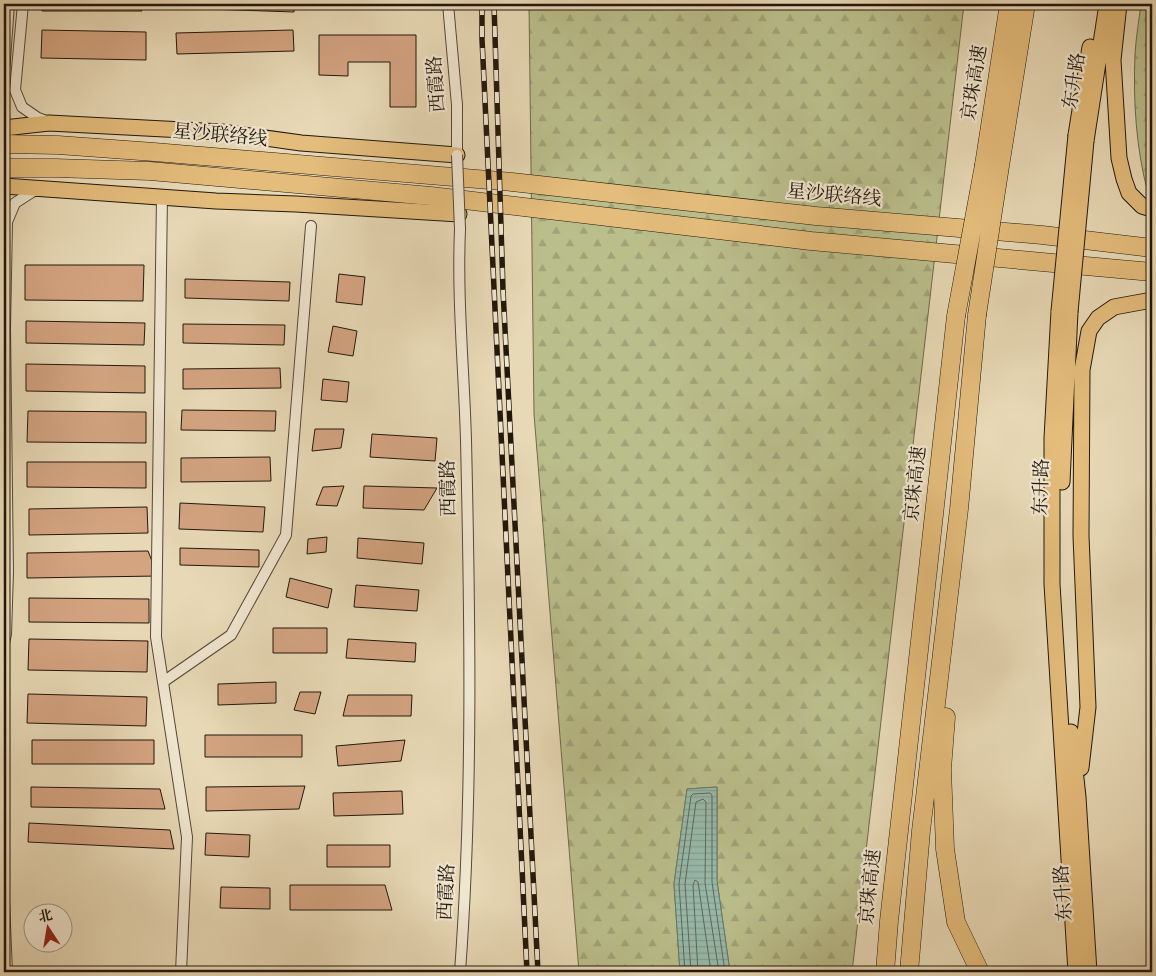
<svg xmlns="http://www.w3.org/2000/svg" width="1156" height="976" font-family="'IM FELL English','Noto Serif SC',serif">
  <defs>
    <pattern id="forest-firs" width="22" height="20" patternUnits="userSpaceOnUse" patternTransform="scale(1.25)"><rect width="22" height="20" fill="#babe8b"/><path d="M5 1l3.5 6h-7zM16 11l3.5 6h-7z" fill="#a0a377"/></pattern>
    <pattern id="water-rules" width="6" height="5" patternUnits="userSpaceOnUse" patternTransform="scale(1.25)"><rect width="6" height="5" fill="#98baaa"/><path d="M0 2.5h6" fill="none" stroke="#839f91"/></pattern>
  </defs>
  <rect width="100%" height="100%" fill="#e8d9b6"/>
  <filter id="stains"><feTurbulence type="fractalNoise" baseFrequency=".004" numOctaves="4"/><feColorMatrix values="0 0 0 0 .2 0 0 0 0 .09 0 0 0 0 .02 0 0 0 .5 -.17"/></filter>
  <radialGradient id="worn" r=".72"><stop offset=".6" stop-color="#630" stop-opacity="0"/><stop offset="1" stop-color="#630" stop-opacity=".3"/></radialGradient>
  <path fill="url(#forest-firs)" stroke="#6e6a4c" d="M 529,4 L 964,4 L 852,972 L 730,972 L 717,881 L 717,787 L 687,789 L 674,884 L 680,972 L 579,972 L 534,414 Z
    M 1141,4 L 1152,4 L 1152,194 L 1148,193 C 1136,149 1133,100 1135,54 C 1136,37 1139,20 1141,4 Z"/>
  <path fill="url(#water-rules)" stroke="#69796b" d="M 717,787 L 717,881 L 730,972 L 680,972 L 674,884 L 687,789 Z"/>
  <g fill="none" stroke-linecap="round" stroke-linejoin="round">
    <path stroke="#5d685b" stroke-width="1" d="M 685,972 L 679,884 L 691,796 L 693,794 L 710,793 L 712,795 L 712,882 L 725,972
      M 691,972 L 685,884 L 696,802 L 703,799 L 706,802 L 705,883 L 719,972
      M 698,972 L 693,885 L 695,880 L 698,882 L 711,972"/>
  </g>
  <path fill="#d4a481" stroke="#22170c" d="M 42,4 L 140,4 L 142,11 L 42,11 Z
    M 178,4 L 294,4 L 294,12 L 178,8 Z
    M 336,4 L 417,4 L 417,7 L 336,5 Z
    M 42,30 L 146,32 L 146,60 L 41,58 Z
    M 293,30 L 294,51 L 177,54 L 176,33 Z
    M 319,35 L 416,35 L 416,107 L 390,107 L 390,62 L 348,62 L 348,76 L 319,75 Z
    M 25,265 L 144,265 L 143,301 L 25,300 Z
    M 339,274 L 365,277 L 362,305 L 336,302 Z
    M 185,279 L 290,282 L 289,301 L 185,298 Z
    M 26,321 L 145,323 L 144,345 L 26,343 Z
    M 183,324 L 285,325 L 284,345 L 183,343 Z
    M 333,326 L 357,331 L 353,356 L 328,352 Z
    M 26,364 L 145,366 L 145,393 L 26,391 Z
    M 280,368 L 281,388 L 183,389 L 183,369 Z
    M 323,379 L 349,382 L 347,402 L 321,400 Z
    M 182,410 L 276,411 L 275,431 L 181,430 Z
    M 28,411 L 146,412 L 146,443 L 27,442 Z
    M 315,429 L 344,429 L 341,448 L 312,451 Z
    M 372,434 L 437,438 L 435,461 L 370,457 Z
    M 270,457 L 271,481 L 181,482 L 181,458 Z
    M 27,462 L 146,462 L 146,488 L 27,487 Z
    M 344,486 L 337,506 L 316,505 L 323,487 Z
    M 364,486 L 437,488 L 424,510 L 363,508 Z
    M 180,503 L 265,507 L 263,532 L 179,529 Z
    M 147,507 L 148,533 L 29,535 L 29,509 Z
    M 327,537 L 326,552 L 307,554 L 308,539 Z
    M 358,538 L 424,543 L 422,564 L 357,558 Z
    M 180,548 L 259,550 L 259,567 L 180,565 Z
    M 148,551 L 158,576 L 27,578 L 27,553 Z
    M 290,578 L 332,589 L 328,608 L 286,597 Z
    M 356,585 L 419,590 L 417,611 L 354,607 Z
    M 29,598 L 149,599 L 149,623 L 29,622 Z
    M 273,628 L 327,628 L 327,653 L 273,653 Z
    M 29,639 L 148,641 L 147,672 L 28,670 Z
    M 348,639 L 416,643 L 415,662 L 346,658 Z
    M 276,682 L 276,703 L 218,705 L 218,684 Z
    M 300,692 L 321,692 L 315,714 L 294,710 Z
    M 28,694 L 147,697 L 146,726 L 27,723 Z
    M 348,695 L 412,695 L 411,716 L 343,716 Z
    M 205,735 L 302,735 L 302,757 L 205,757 Z
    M 32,740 L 154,740 L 154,764 L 32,764 Z
    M 405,740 L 401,761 L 338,766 L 336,746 Z
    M 305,786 L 299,809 L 206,811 L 206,787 Z
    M 31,787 L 160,789 L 165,809 L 31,807 Z
    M 402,791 L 403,814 L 334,816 L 333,793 Z
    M 29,823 L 170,830 L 174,849 L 28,842 Z
    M 206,833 L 250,835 L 249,857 L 205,855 Z
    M 327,845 L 390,845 L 390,867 L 327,867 Z
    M 290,885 L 385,885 L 392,910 L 290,910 Z
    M 221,887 L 270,888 L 270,909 L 220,908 Z"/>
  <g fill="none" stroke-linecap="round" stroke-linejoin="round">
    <g stroke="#544836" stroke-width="7">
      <path id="lane" d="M 1152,751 L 1150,814 L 1152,826"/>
    </g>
    <g stroke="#544836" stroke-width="12">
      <path id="street" d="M 23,4 L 15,90 L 22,107 L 38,118 L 49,122
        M 448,4 L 457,105 L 457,155
        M 4,73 L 9,4
        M 162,196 L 156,637 L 187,837 L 181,972
        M 4,643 L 6,634 L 8,572 L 5,328 L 7,222 L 15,203 L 32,192 L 38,190
        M 163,682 L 231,635 L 286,535 L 311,226
        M 4,901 L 7,972
        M 460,972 C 473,795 470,617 466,440 C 464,370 457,299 460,229"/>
    </g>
    <g stroke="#22170c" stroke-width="17">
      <path id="primary" d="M 1119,4 L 1113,60 L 1119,158 L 1124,179 L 1129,193 L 1142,206 L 1152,209
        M 4,128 L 49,123 L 222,132 L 301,143 L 457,155
        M 1076,135 L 1090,47
        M 1086,141 L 1107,4
        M 4,186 L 216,201 L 296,204 L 459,214
        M 1059,311 L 1052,438 L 1052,584 L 1076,972
        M 1062,482 L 1070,312
        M 1071,732 L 1078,797 L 1089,972
        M 1081,768 L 1088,707 L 1081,536 L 1082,370 L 1089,331 L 1098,318 L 1114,307 L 1152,300"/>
    </g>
    <g stroke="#22170c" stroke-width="19">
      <path id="highway" d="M 4,144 L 58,145 L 154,152 L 512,182 L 816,216 L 1042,235 L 1152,248
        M 984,165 L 1009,4
        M 1000,166 L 1026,4
        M 4,168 L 55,168 L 150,171 L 431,196 L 811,241 L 1152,272
        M 946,717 L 942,769 L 945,849 L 956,922 L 980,972
        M 885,972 L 889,921 L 956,316
        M 909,972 L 921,831 L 959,509 L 977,315"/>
    </g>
    <use href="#lane" stroke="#f0e6d0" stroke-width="5"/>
    <use href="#street" stroke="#f0e6d0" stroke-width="10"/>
    <use href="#primary" stroke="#e4bc7b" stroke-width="15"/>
    <use href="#highway" stroke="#e4bc7b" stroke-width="18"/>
    <g stroke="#22170c" stroke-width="5.5">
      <path id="rail" d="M 482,4 L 482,39 L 527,972
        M 494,4 L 503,290 L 538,972"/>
    </g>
    <use href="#rail" stroke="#f0e6d0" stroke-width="4" stroke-dasharray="11" stroke-linecap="butt"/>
    <g stroke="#544836" stroke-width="12" stroke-linecap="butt">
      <path id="street-bridge" d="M 457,155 L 460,229"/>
    </g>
    <g stroke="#22170c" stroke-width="17" stroke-linecap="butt">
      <path id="primary-bridge" d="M 1059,311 L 1076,135
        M 1070,312 L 1086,141"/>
    </g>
    <g stroke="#22170c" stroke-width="19" stroke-linecap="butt">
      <path id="highway-bridge" d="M 977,315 L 1000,166
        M 956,316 L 984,165"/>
    </g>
    <use href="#street-bridge" stroke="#f0e6d0" stroke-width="10"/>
    <use href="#primary-bridge" stroke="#e4bc7b" stroke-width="15"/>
    <use href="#highway-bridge" stroke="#e4bc7b" stroke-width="18"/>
  </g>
  <g text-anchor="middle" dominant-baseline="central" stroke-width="4.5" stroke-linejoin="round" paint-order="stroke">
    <g font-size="19" fill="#22170c" stroke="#f0e6d0">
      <text transform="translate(1075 81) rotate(-81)">东升路</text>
      <text transform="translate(975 83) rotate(-81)">京珠高速</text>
      <text transform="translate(437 84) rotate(-94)">西霞路</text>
      <text transform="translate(220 136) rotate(5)">星沙联络线</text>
      <text transform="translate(834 196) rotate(5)">星沙联络线</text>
      <text transform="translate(916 484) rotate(-84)">京珠高速</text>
      <text transform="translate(1042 487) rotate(-88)">东升路</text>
      <text transform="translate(449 488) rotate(-91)">西霞路</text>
      <text transform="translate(871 887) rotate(-84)">京珠高速</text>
      <text transform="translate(447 892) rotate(-87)">西霞路</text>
      <text transform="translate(1064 893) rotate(-94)">东升路</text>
    </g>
  </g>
  <rect width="1156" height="976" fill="none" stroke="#e8d9b6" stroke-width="20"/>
  <rect x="5" y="5" width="1146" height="966" fill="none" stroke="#22170c" stroke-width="2.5"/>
  <rect x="10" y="10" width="1136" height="956" fill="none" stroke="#22170c"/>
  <g transform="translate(48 928) rotate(348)"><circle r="24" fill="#f0e6d0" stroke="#9e9382"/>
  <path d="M0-4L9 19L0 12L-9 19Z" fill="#8f2418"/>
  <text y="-8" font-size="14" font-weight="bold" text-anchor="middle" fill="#22170c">北</text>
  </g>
  <rect width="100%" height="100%" filter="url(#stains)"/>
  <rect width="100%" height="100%" fill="url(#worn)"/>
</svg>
